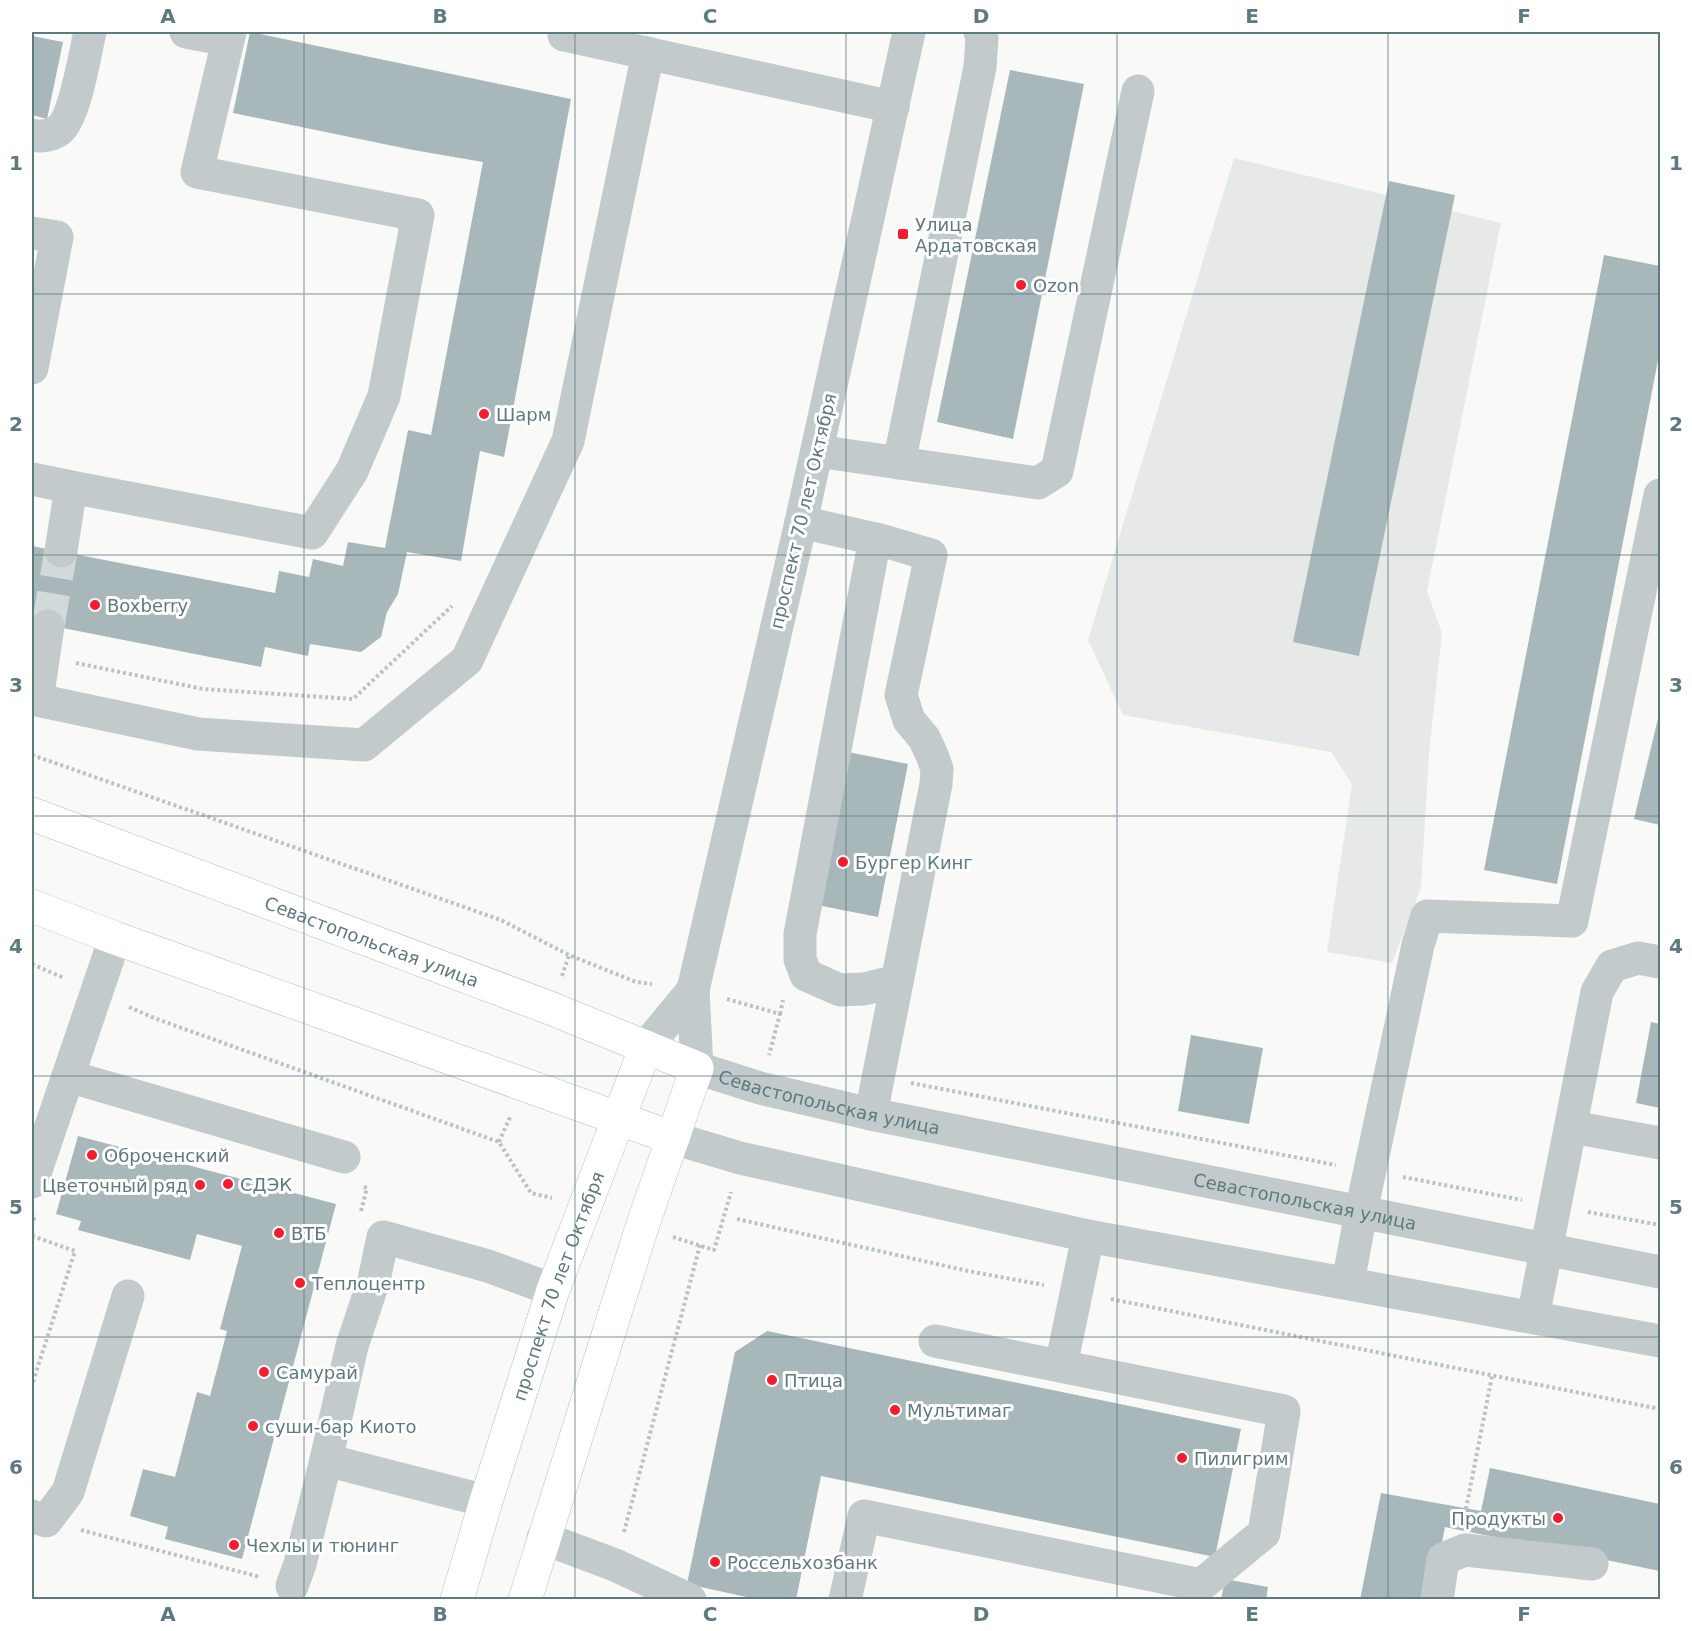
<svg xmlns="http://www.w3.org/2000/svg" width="1692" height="1631" font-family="'DejaVu Sans',sans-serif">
  <rect width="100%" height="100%" fill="#f9f9f7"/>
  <path fill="#e7e9e8" d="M 1234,158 L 1501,223 L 1427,591 L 1442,633 L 1429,754 L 1421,888 L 1392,963 L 1327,952 L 1352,784 L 1331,752 L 1123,715 L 1088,640 Z"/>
  <path fill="#a8b8ba" d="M 250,32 L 571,99 L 504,457 L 480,451 L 461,561 L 407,552 L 398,594 L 387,612 L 381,637 L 361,652 L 310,644 L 308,656 L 265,647 L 261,667 L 32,622 L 32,546 L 275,593 L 279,571 L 309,577 L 313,559 L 343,566 L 348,542 L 385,548 L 408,430 L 431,435 L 483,162 L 413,150 L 233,113 Z
    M 32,36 L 63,42 L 47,119 L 32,115 Z
    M 1010,70 L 1084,84 L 1013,439 L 937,422 Z
    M 1389,181 L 1455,195 L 1359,656 L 1293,642 Z
    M 1604,255 L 1660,266 L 1660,350 L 1557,884 L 1484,870 Z
    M 1660,710 L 1660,825 L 1634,819 Z
    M 848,752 L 908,764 L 878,917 L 817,905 Z
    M 1651,1022 L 1660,1024 L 1660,1108 L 1636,1103 Z
    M 1191,1035 L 1263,1048 L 1249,1124 L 1178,1111 Z
    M 78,1136 L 336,1204 L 242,1559 L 165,1539 L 168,1527 L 130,1516 L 143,1469 L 175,1477 L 197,1392 L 210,1396 L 227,1331 L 220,1329 L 242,1246 L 197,1234 L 190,1260 L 78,1230 L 81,1221 L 56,1214 Z
    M 767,1331 L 1241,1429 L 1215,1557 L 821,1476 L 796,1600 L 760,1600 L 687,1584 L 735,1352 Z
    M 1490,1468 L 1660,1504 L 1660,1571 L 1445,1527 L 1431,1600 L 1360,1600 L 1381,1493 L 1481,1511 Z
    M 1225,1579 L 1268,1587 L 1266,1600 L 1221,1600 Z"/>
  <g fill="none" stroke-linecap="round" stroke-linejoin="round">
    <path stroke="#d2d9d9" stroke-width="33" stroke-dasharray="33 16" stroke-linecap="butt" d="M 48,626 L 61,551"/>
    <g stroke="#b5bec0" stroke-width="34">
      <g id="major">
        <path id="s2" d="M 32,814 L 550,1008 L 697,1068 L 642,1227 L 525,1600"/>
        <path d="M 32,906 L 115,938 L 673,1138"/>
        <path id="s3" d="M 457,1600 L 486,1501 L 553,1290 L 646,1047"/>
      </g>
    </g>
    <path stroke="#bcc2c3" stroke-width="4" stroke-dasharray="3 3" stroke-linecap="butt" d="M 76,663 L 203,689 L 353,699 L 452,606
      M 32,755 L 501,920 L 569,955 L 636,982 L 652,984
      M 32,964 L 64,978
      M 562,976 L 569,955
      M 727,999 L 780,1014 L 769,1055
      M 129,1007 L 154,1018 L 499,1142 L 531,1193 L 552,1198
      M 780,1014 L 783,1000
      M 911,1083 L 1336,1165
      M 499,1142 L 511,1115
      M 1403,1177 L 1522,1200
      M 361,1211 L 367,1188 L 361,1186
      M 1588,1212 L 1660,1225
      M 737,1219 L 968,1271 L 1044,1285
      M 32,1226 L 35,1214
      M 32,1236 L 75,1251 L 32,1385
      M 673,1237 L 714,1250 L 731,1192
      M 1111,1299 L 1660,1409
      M 1466,1509 L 1492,1376
      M 81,1530 L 260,1577
      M 624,1532 L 700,1245"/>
    <g stroke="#c2cacb" stroke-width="33">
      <path d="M 186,32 L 228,40"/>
      <path d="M 565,32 L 564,35 L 893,107"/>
      <path id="s1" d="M 909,32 L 801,522 L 693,990 L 697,1068 L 760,1088 L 871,1114 L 1660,1272"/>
      <path d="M 32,135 C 40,137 51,136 59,130 C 75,118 85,53 90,32"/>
      <path d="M 32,233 L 57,237 L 32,368"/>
      <path d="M 817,451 L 1038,483 L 1057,471 L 1138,91"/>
      <path d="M 899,463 L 980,67 L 982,38 L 980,32"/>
      <path d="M 32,479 L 71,487"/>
      <path d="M 801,522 L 884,541 L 931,555 L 901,695 L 909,720 L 924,738 L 932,755 L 937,769 L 936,784 L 871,1114"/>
      <path d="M 875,539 L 800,934 L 800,959 L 806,975 L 840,990 L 864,989 L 897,981"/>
      <path d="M 61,551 L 71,487 L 312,533 L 352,471 L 384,396 L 418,215 L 197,172 L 230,32"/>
      <path d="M 48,626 L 37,700 L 198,734 L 364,745 L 467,660 L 568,441 L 648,53"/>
      <path d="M 646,1047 L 693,990"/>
      <path d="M 68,1076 L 344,1157"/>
      <path d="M 1572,1127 L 1660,1143"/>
      <path d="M 673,1138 L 740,1158 L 1088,1236 L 1660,1341"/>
      <path d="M 32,1182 L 115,938"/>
      <path d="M 1348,1283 L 1361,1212 L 1418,945 L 1427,916 L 1572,921 L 1660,495"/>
      <path d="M 1533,1317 L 1597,992 L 1612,966 L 1638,958 L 1660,962"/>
      <path d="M 1061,1366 L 1088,1236"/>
      <path d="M 326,1460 L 486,1501"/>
      <path d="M 32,1516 L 46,1521 L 68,1492 L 128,1296"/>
      <path d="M 543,1538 L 615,1565 L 690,1600"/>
      <path d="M 292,1586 L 300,1564 L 326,1460 L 352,1346 L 374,1280 L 383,1237 L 488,1266 L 553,1290"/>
      <path d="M 845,1600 L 864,1516 L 1201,1585 L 1264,1533 L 1284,1411 L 935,1341"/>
      <path d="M 1437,1600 L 1443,1559 L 1465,1550 L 1592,1564"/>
    </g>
    <use href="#major" stroke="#fff" stroke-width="33"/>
  </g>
  <path fill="none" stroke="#5d7a7f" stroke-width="1.5" stroke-opacity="0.55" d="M 304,32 L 304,1600M 575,32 L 575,1600M 846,32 L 846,1600M 1117,32 L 1117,1600M 1388,32 L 1388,1600M 32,294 L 1660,294M 32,555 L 1660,555M 32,816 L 1660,816M 32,1076 L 1660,1076M 32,1337 L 1660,1337"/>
  <g fill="#f41c2d" stroke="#fff" stroke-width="2">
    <rect x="897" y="228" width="12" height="12" rx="3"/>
    <circle cx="1021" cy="285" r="6"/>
    <circle cx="484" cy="414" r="6"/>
    <circle cx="95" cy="605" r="6"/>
    <circle cx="843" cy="862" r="6"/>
    <circle cx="92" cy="1155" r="6"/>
    <circle cx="228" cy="1184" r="6"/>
    <circle cx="200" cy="1185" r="6"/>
    <circle cx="279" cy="1233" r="6"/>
    <circle cx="300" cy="1283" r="6"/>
    <circle cx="264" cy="1372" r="6"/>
    <circle cx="772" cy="1380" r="6"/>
    <circle cx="895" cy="1410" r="6"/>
    <circle cx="253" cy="1426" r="6"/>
    <circle cx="1182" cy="1458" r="6"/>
    <circle cx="1558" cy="1518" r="6"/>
    <circle cx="234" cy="1545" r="6"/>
    <circle cx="715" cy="1562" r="6"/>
  </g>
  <g text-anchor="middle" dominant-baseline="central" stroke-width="6" stroke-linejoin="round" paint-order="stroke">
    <g font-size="18" fill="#5d7a7f" stroke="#fff" text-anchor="start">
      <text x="915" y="224">Улица<tspan x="915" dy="21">Ардатовская</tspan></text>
      <text x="1033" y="285">Ozon</text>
      <text x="496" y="414">Шарм</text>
      <text x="107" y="605">Boxberry</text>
      <text x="855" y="862">Бургер Кинг</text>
      <text x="104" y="1155">Оброченский</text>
      <text x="240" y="1184">СДЭК</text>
      <text x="188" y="1185" text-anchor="end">Цветочный ряд</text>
      <text x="291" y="1233">ВТБ</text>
      <text x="312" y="1283">Теплоцентр</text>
      <text x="276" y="1372">Самурай</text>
      <text x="784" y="1380">Птица</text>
      <text x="907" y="1410">Мультимаг</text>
      <text x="265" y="1426">суши-бар Киото</text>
      <text x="1194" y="1458">Пилигрим</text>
      <text x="1546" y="1518" text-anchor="end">Продукты</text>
      <text x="246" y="1545">Чехлы и тюнинг</text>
      <text x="727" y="1562">Россельхозбанк</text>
    </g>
    <g font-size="18" fill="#5d7a7f" stroke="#fff">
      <text transform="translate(803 511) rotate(-77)">проспект 70 лет Октября</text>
      <text stroke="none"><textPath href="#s2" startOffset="363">Севастопольская улица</textPath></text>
      <text stroke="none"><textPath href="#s1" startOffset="1197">Севастопольская улица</textPath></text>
      <text stroke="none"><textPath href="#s1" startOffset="1683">Севастопольская улица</textPath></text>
      <text stroke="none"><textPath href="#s3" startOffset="330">проспект 70 лет Октября</textPath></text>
    </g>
  </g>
  <rect width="1692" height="1631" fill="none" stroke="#ffffff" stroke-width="66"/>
  <rect x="33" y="33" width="1626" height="1565" fill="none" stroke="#5d7a7f" stroke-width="2"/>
  <g font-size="20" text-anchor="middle" font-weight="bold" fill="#5d7a7f">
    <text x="168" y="23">A</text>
    <text x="440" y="23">B</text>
    <text x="710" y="23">C</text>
    <text x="981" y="23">D</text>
    <text x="1252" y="23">E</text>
    <text x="1524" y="23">F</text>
    <text x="16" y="170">1</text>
    <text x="1676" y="170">1</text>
    <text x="16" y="431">2</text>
    <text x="1676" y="431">2</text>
    <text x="16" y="692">3</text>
    <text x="1676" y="692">3</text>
    <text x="16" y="953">4</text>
    <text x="1676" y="953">4</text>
    <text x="16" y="1214">5</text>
    <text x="1676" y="1214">5</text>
    <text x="16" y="1474">6</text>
    <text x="1676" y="1474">6</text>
    <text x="168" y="1621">A</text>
    <text x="440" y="1621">B</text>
    <text x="710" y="1621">C</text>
    <text x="981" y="1621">D</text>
    <text x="1252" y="1621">E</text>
    <text x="1524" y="1621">F</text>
  </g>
</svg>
